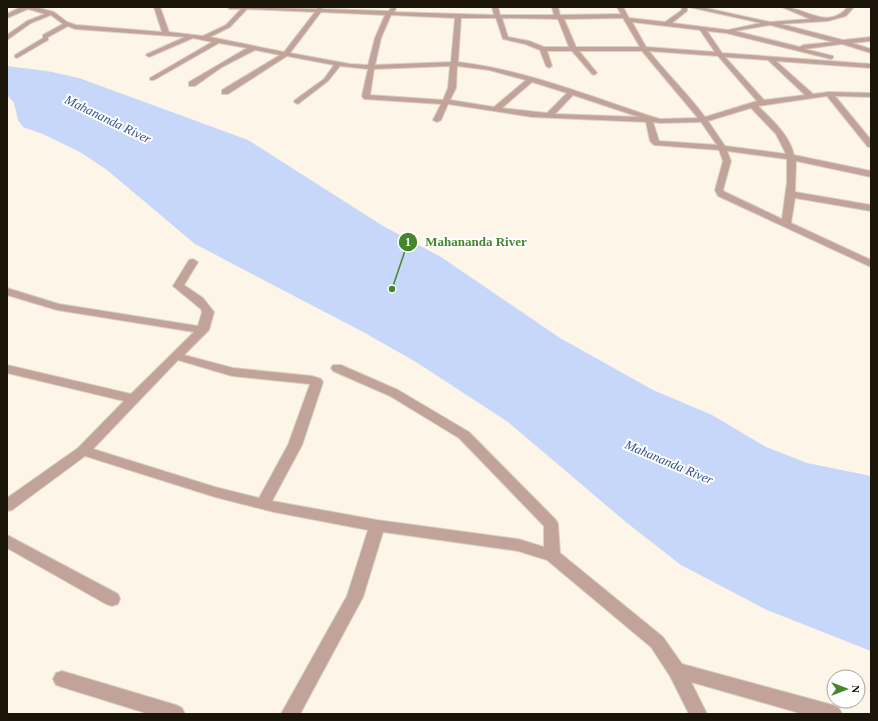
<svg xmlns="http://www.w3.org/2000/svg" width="878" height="721" font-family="Georgia,serif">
  <rect width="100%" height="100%" fill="#fdf5e8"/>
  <path fill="#c6d7f9" d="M 7,66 L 47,71 L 79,78 L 248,140 L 383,226 L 441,257 L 560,338 L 653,390 L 712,415 L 766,447 L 807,463 L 871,476 L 871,651 L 767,610 L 681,565 L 627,523 L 508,422 L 416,362 L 365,333 L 195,244 L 107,170 L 80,152 L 43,134 L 23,127 L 18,120 L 14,103 L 7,95 Z"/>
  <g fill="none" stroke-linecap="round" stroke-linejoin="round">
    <g stroke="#d9d1c4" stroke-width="2">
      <path id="street" d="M 21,7 L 35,7 L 54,12 L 67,22 L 76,25 L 162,32 L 154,7 L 160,7 L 169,32 L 203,36 L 226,25 L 241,9 L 230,9 L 227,7 L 317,9 L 317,7 L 323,7 L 322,9 L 388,11 L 393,7 L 396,9 L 394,12 L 494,15 L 492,7 L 498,7 L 500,15 L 554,15 L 552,7 L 558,7 L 560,15 L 621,14 L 617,7 L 623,7 L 629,18 L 665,22 L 682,10 L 681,7 L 687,7 L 687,11 L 672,23 L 728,30 L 761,23 L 689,7 L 701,7 L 770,22 L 810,19 L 782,7 C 806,7 827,31 848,7 L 854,7 L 846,16 L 828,21 L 781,24 L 843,40 L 871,37 L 871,41 L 852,43 L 871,49 L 871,53 L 842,44 L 805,49 L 833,56 L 833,58 L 831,59 L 726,33 L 707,31 L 722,53 L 871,64 L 871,68 L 776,61 L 813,94 L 829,92 L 871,93 L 871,97 L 835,96 L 871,140 L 871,147 L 868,147 L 827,96 L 758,106 C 772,120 789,134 794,155 L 871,171 L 871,177 L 796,161 L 795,192 L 871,205 L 871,211 L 795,198 L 791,223 L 871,260 L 871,267 L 718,196 L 715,190 L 723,161 L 719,150 L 654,145 L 650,141 L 646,122 L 532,117 L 448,104 L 441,120 L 437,122 L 433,120 L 441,104 L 364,99 L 362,96 L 368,69 L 340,66 L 328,81 L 298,104 L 294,102 L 295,100 L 324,79 L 334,65 L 287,56 L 228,94 L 222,94 L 222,90 L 280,55 L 255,50 L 222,67 L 195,86 L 189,86 L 189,82 L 247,48 L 219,43 L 154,80 L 150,80 L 150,78 L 212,42 L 193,38 L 149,57 L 146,55 L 147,54 L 185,37 L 75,29 L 68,26 L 48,37 L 48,40 L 17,58 L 15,57 L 15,55 L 43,38 L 43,35 L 63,24 L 51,15 L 31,23 L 7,40 L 7,35 L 27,21 L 45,14 L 28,9 L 7,18 L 7,14 ZM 247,9 L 315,12 L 284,52 L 210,37 L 230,27 ZM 321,12 L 385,15 L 375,38 L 368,65 L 350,64 L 290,53 ZM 391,15 L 455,18 L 451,62 L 375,65 L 381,38 ZM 461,18 L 496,18 L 503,39 L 525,44 L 540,50 L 546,66 L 549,68 L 552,66 L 547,51 L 572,51 L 592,74 L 594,75 L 597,73 L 579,51 L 642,51 L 698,118 L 660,119 L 653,117 C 589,96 525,70 458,62 ZM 502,18 L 558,19 L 569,47 L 544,47 L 529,41 L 508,37 ZM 623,18 L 640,47 L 576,47 L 564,19 ZM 632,22 L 700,30 L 715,52 L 646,47 ZM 770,25 L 833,42 L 803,45 L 800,47 L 735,31 ZM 649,51 L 718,56 L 757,101 L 705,117 C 688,94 667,74 649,51 ZM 725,57 L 768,60 L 805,95 L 764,100 ZM 450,66 L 448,88 L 443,100 L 370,95 L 374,69 ZM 457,66 L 489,70 L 526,80 L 494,107 L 450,100 L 456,88 ZM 532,82 L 567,93 L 547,113 L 502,108 ZM 573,95 L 639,117 L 555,114 ZM 751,108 L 776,134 L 786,154 L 725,146 L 708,121 ZM 653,122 L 660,123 L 701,122 L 717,145 L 659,141 ZM 727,151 L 787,159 L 787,182 L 782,219 L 725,192 L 723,190 L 731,161 Z
        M 193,259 L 198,262 L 184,285 L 203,298 L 214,312 L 209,330 L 184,355 L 233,368 L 312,376 L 321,379 L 323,382 L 302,445 L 272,501 L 377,520 L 518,539 L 544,547 L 544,526 L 459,438 L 390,396 L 333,371 L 331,368 L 333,365 L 341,365 L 398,390 L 469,432 L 556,520 L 558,524 L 560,553 L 663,637 L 682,664 L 833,705 L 839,708 L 842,714 L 803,714 L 691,682 L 707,714 L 689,714 L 670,676 L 651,647 L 547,560 L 518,551 L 383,532 L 363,597 L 300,714 L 281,714 L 347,596 L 368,530 L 274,512 L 215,497 L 85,456 L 12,510 L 7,511 L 7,498 L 78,448 L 124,401 L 7,373 L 7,365 L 131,394 L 194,332 L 57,310 L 7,295 L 7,288 L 59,304 L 198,326 L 202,312 L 201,309 L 173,286 L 189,260 ZM 178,360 L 232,376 L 310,384 L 288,445 L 259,498 L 215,487 L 93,449 Z
        M 7,535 L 118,594 L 120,599 L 118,604 L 112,606 L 106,604 L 7,548 Z
        M 62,671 L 176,705 L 182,708 L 185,714 L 149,714 L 62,687 L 56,685 L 53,679 L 56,673 Z"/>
    </g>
    <use href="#street" fill="#c1a39a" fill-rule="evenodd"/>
  </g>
  <g text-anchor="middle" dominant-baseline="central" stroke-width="4" stroke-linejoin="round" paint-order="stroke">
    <g font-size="13" font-style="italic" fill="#315191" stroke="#fff">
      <text transform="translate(108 119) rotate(26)">Mahananda River</text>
      <text transform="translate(669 462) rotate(23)">Mahananda River</text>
    </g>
  </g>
  <path fill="none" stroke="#44882b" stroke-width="1.5" d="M392 289L408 242"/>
  <g fill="#44882b" stroke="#fff" stroke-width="1.5">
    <circle cx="392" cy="289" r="4"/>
    <circle cx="408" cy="242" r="10"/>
  </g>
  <g font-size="12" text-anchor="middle" font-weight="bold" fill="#fff">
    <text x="408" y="246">1</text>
  </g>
  <g font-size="13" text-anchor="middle" font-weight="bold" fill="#44882b" stroke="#fff" stroke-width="4" stroke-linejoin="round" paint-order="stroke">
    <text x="476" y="246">Mahananda River</text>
  </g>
  <rect width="878" height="721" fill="none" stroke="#1b1409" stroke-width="16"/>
  <g transform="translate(846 689) rotate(90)"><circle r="19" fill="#ffffff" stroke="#a4a19d"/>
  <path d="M0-3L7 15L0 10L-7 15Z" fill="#44882b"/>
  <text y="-6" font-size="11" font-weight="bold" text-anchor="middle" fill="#1b1409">N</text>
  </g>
</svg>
